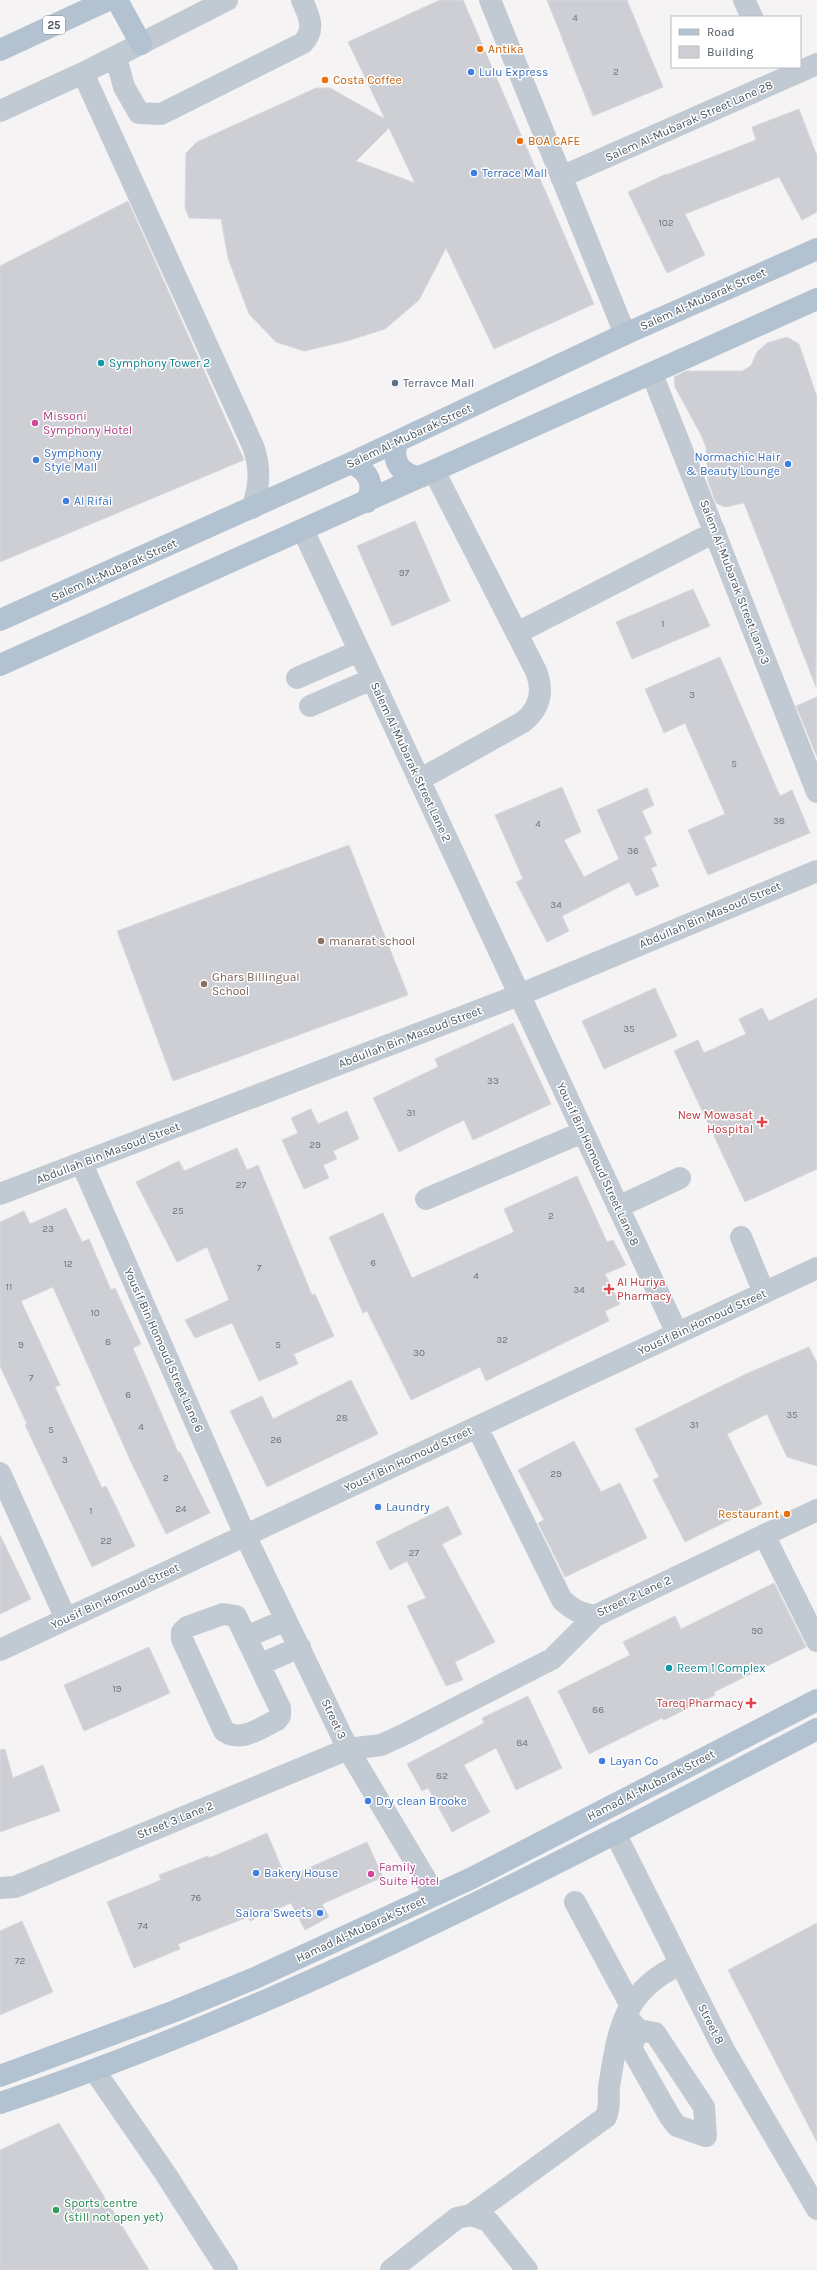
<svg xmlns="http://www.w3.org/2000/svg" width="817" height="2270" font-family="Karla,sans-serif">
  <rect width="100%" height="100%" fill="#f5f3f3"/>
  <path fill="#cdcfd5" stroke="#d7d9de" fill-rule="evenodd" d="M 440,0 L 463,0 L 594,304 L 494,349 L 446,248 L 419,300 L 385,329 L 347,341 L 304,351 L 276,342 L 249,314 L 228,258 L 221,219 L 189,218 L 185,207 L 186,153 L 197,142 L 316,88 L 330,88 L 385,119 L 348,42 ZM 389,128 L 415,183 L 356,161 Z
    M 547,0 L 627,0 L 663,87 L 593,116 Z
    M 799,109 L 817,156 L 817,212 L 802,220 L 779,177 L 685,214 L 705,255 L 667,273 L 628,192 L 666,174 L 666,175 L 756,140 L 752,127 Z
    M 128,201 L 244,460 L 0,562 L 0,266 Z
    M 787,337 L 799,344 L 817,397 L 816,687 L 744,503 L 725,507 L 716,503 L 708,481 L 706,447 L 701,435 L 675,387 L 674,377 L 686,371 L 742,371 L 751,366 L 757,352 L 767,343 Z
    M 415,521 L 450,601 L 392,626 L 357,546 Z
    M 693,589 L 710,626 L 632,659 L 616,622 Z
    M 720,657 L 780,796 L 792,790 L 810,833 L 708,875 L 688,830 L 725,814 L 685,723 L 664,733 L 645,689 Z
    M 817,697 L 817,757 L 796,706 Z
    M 562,787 L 581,832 L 564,840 L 584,877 L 619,859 L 597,810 L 647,788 L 654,805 L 642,811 L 652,833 L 644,837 L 657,866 L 651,868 L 659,886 L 636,896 L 629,882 L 562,916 L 569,931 L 547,942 L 516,882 L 523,879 L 495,815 Z
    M 349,845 L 408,995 L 173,1081 L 117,931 Z
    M 655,988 L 677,1036 L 604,1069 L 582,1021 Z
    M 817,998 L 817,1169 L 745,1202 L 674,1051 L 698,1040 L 704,1053 L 746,1034 L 739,1019 L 762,1008 L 769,1021 Z
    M 513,1023 L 551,1104 L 473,1140 L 464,1120 L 399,1152 L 373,1098 L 438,1067 L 435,1059 Z
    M 311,1109 L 318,1124 L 347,1111 L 359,1139 L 333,1151 L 337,1159 L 323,1165 L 329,1178 L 304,1189 L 282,1140 L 298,1133 L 291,1118 Z
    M 237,1148 L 247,1170 L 258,1165 L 312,1295 L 315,1294 L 334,1336 L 294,1354 L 298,1364 L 259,1381 L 232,1323 L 195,1338 L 185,1320 L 229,1300 L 207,1247 L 177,1262 L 136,1182 L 179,1161 L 184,1171 Z
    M 577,1176 L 607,1242 L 613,1240 L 626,1265 L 605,1274 L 620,1304 L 605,1311 L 609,1321 L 486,1381 L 480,1367 L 411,1400 L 367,1311 L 363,1313 L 329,1237 L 383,1213 L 412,1278 L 514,1232 L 504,1209 Z
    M 66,1208 L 82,1242 L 89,1239 L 111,1290 L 115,1288 L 141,1344 L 133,1348 L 178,1452 L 180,1452 L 210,1513 L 166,1534 L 131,1462 L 53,1287 L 21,1301 L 60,1385 L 55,1387 L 102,1488 L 106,1486 L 135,1546 L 92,1567 L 25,1425 L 27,1424 L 0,1366 L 0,1222 L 24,1211 L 30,1224 Z
    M 809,1347 L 817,1363 L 817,1466 L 787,1457 L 767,1414 L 727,1434 L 762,1504 L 685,1542 L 653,1480 L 659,1477 L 635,1429 L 748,1373 Z
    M 351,1380 L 378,1434 L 267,1487 L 230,1411 L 262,1396 L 273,1419 Z
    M 574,1441 L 601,1492 L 620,1483 L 647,1538 L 565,1577 L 538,1523 L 544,1520 L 518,1470 Z
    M 448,1506 L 462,1534 L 442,1544 L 495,1642 L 455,1662 L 463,1680 L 446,1686 L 407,1606 L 426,1598 L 407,1561 L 390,1570 L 376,1542 Z
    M 0,1535 L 31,1599 L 0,1614 Z
    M 774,1583 L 806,1647 L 714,1692 L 715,1695 L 664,1720 L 662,1718 L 589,1754 L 558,1691 L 630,1655 L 623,1642 L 675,1616 L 681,1629 Z
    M 149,1647 L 170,1693 L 84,1731 L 64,1685 Z
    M 528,1696 L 562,1768 L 516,1790 L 496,1748 L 464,1765 L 490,1812 L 452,1832 L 428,1788 L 422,1791 L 407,1764 L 484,1723 L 482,1718 Z
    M 5,1749 L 13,1778 L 43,1765 L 60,1811 L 0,1832 L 0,1750 Z
    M 267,1833 L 286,1878 L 367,1842 L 383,1877 L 322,1904 L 329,1917 L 305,1930 L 291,1903 L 250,1921 L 248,1917 L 178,1944 L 180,1949 L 134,1968 L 107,1902 L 161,1880 L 159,1875 L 208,1856 L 209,1858 Z
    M 22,1921 L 53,1992 L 0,2015 L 0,1931 Z
    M 817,1923 L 817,2142 L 728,1970 Z
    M 59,2123 L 149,2270 L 0,2270 L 0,2150 Z"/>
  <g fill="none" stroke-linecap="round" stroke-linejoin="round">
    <path stroke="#c1cad2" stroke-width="22" d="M 490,0 L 625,334
      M 744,0 L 752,17
      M 116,57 L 124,87 L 139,113 L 161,114 L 303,43 C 316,29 309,16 302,0
      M 83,73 L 253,446 C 261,468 260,487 252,508
      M 0,111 L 83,73 L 227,0
      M 561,177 L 817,64
      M 652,374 L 817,792
      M 303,530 L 677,1333
      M 517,633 L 715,532
      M 297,678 L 359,651
      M 310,706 L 372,679
      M 419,780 L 523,722 C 540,709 544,691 536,671 L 434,471
      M 82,1164 L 245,1535 L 348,1749 L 435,1895
      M 0,1194 L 519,995 L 817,871
      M 426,1199 L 583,1132
      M 618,1207 L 680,1178
      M 741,1237 L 764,1293
      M 477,1427 L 562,1600 C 573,1610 581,1614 595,1616 L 817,1510
      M 0,1473 L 66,1619
      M 764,1535 L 817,1641
      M 223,1614 L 236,1616 L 280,1708 L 280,1716 L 277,1720 C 260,1728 241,1743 224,1731 L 182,1639 L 182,1632 L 187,1627 Z
      M 248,1636 L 286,1620
      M 0,1650 L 817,1268
      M 261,1664 L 300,1647
      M 615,1833 L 724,2050 L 817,2209
      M 0,1888 L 15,1887 L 348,1749 L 381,1745 L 403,1735 L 552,1659 L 595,1616
      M 575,1902 L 630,2004
      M 626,2015 L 638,2030 L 655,2033 L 704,2107 L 706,2136 L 677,2126 L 670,2117 L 631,2048 L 638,2030
      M 94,2070 L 165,2173 L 227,2270
      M 471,2215 L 606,2117 C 611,2104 608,2099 609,2087 C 618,2030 623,1990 681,1964
      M 391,2270 L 457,2218 L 471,2215 L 488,2221 L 527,2270"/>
    <path stroke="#b3c2d1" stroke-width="22" d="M 117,0 L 141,44
      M 0,50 L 108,0
      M 397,442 C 391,461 401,476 421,477
      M 351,463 C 369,471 375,484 367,502
      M 0,620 L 351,463 L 625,334 L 817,249
      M 0,665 L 817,299
      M 0,2076 L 175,2011 L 255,1978 L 472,1878 L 817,1700
      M 0,2103 C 285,2008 551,1867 817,1729"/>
  </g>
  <g fill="#e8710a" stroke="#fff" stroke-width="1.5">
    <circle cx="480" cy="49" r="4"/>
    <circle cx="325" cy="80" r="4"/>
    <circle cx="520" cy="141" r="4"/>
    <circle cx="787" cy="1514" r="4"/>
  </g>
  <g fill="#3f7fe0" stroke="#fff" stroke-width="1.5">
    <circle cx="471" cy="72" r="4"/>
    <circle cx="474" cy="173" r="4"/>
    <circle cx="36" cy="460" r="4"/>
    <circle cx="788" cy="464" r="4"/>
    <circle cx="66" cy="501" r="4"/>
    <circle cx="378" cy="1507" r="4"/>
    <circle cx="602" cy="1761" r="4"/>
    <circle cx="368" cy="1801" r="4"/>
    <circle cx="256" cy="1873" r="4"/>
    <circle cx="320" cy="1913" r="4"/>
  </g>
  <g fill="#0f9aa8" stroke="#fff" stroke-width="1.5">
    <circle cx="101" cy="363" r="4"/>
    <circle cx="669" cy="1668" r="4"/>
  </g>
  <circle fill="#5c6f8a" stroke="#fff" stroke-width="1.5" cx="395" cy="383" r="4"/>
  <g fill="#d1479c" stroke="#fff" stroke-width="1.5">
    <circle cx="35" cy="423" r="4"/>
    <circle cx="371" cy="1874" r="4"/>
  </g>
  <g fill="#8d6e63" stroke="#fff" stroke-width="1.5">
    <circle cx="321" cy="941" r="4"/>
    <circle cx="204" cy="984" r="4"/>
  </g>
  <g fill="#e0444e" stroke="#fff" stroke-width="1.5">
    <path d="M760 1116h4v4h4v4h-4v4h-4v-4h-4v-4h4z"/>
    <path d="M607 1283h4v4h4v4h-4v4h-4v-4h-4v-4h4z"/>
    <path d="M749 1697h4v4h4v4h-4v4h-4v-4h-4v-4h4z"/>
  </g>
  <circle fill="#2e9e5b" stroke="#fff" stroke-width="1.5" cx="56" cy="2210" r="4"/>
  <g text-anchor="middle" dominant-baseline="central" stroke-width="3" stroke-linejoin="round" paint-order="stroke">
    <g font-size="10" fill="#6b747e">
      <text x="575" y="18">4</text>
      <text x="616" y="72">2</text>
      <text x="666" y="223">102</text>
      <text x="404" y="573">97</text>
      <text x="663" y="624">1</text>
      <text x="692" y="695">3</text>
      <text x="734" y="764">5</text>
      <text x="779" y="821">38</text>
      <text x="538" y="824">4</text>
      <text x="633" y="851">36</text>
      <text x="556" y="905">34</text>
      <text x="629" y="1029">35</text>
      <text x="493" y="1081">33</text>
      <text x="411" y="1113">31</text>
      <text x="315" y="1145">29</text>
      <text x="241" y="1185">27</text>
      <text x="178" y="1211">25</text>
      <text x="551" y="1216">2</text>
      <text x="48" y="1229">23</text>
      <text x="373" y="1263">6</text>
      <text x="68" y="1264">12</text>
      <text x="259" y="1268">7</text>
      <text x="476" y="1276">4</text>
      <text x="9" y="1287">11</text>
      <text x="579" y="1290">34</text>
      <text x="95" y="1313">10</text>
      <text x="502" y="1340">32</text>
      <text x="108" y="1342">8</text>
      <text x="21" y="1345">9</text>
      <text x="278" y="1345">5</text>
      <text x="419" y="1353">30</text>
      <text x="31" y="1378">7</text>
      <text x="128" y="1395">6</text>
      <text x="792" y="1415">35</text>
      <text x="342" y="1418">28</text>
      <text x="694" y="1425">31</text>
      <text x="141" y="1427">4</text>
      <text x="51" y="1430">5</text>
      <text x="276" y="1440">26</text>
      <text x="65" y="1460">3</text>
      <text x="556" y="1474">29</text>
      <text x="166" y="1478">2</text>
      <text x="181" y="1509">24</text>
      <text x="91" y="1511">1</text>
      <text x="106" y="1541">22</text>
      <text x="414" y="1553">27</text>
      <text x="757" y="1631">90</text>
      <text x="117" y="1689">19</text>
      <text x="598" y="1710">86</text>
      <text x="522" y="1743">84</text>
      <text x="442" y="1776">82</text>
      <text x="196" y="1898">76</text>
      <text x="143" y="1926">74</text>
      <text x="20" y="1961">72</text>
    </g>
    <rect fill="#fff" stroke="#808990" stroke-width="1" x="43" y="16" width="22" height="18" rx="3"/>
    <g font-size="11" font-weight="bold" fill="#4a5661">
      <text x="54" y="25">25</text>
    </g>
    <g font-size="12" fill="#c56008" stroke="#fff" text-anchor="start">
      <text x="488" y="49">Antika</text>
      <text x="333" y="80">Costa Coffee</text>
      <text x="528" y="141">BOA CAFE</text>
      <text x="779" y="1514" text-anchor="end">Restaurant</text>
    </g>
    <g font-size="12" fill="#366cbe" stroke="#fff" text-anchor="start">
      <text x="479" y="72">Lulu Express</text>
      <text x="482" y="173">Terrace Mall</text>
      <text x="44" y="453">Symphony<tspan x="44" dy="14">Style Mall</tspan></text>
      <text x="780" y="457" text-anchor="end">Normachic Hair<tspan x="780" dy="14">&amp; Beauty Lounge</tspan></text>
      <text x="74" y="501">Al Rifai</text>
      <text x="386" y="1507">Laundry</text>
      <text x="610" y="1761">Layan Co</text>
      <text x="376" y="1801">Dry clean Brooke</text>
      <text x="264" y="1873">Bakery House</text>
      <text x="312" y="1913" text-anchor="end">Salora Sweets</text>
    </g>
    <g font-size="12" fill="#4a5661" stroke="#fff">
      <text transform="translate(689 121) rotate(-24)">Salem Al-Mubarak Street Lane 28</text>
      <text transform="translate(703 299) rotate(-24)">Salem Al-Mubarak Street</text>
      <text transform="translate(409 436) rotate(-25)">Salem Al-Mubarak Street</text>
      <text transform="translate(114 570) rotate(-24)">Salem Al-Mubarak Street</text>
      <text transform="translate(735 582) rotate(69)">Salem Al-Mubarak Street Lane 3</text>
      <text transform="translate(411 762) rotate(65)">Salem Al-Mubarak Street Lane 2</text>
      <text transform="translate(710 915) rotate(-23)">Abdullah Bin Masoud Street</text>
      <text transform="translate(410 1037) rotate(-21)">Abdullah Bin Masoud Street</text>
      <text transform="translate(108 1153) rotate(-21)">Abdullah Bin Masoud Street</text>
      <text transform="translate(598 1164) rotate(65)">Yousif Bin Homoud Street Lane 8</text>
      <text transform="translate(702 1322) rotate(-25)">Yousif Bin Homoud Street</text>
      <text transform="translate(164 1350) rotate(66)">Yousif Bin Homoud Street Lane 6</text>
      <text transform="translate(408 1459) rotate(-25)">Yousif Bin Homoud Street</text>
      <text transform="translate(115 1596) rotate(-25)">Yousif Bin Homoud Street</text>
      <text transform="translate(634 1596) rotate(-25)">Street 2 Lane 2</text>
      <text transform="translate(334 1719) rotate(65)">Street 3</text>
      <text transform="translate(651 1785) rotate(-27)">Hamad Al-Mubarak Street</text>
      <text transform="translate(175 1820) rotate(-22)">Street 3 Lane 2</text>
      <text transform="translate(361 1929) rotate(-25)">Hamad Al-Mubarak Street</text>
      <text transform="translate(711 2024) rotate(63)">Street 8</text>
    </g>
    <g font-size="12" fill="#0d838f" stroke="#fff" text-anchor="start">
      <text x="109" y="363">Symphony Tower 2</text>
      <text x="677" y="1668">Reem 1 Complex</text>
    </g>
    <g font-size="12" fill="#4e5e75" stroke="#fff" text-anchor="start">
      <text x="403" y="383">Terravce Mall</text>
    </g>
    <g font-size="12" fill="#b23c85" stroke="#fff" text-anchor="start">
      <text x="43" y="416">Missoni<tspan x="43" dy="14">Symphony Hotel</tspan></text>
      <text x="379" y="1867">Family<tspan x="379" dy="14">Suite Hotel</tspan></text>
    </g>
    <g font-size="12" fill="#785e54" stroke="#fff" text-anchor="start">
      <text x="329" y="941">manarat school</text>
      <text x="212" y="977">Ghars Billingual<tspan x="212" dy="14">School</tspan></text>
    </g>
    <g font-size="12" fill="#be3a42" stroke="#fff" text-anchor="end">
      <text x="753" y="1115">New Mowasat<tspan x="753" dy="14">Hospital</tspan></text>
      <text x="617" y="1282" text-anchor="start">Al Huriya<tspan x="617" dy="14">Pharmacy</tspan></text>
      <text x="743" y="1703">Tareq Pharmacy</text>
    </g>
    <g font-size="12" fill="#27864d" stroke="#fff" text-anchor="start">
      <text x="64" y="2203">Sports centre<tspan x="64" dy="14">(still not open yet)</tspan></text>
    </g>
  </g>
  <rect x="671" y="16" width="130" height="52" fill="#ffffff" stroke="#b7bbc0"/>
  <rect x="679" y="29" width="20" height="6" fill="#b3c2d1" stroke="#b7bbc0"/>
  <text x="707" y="36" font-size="12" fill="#4a5661">Road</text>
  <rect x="679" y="46" width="20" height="12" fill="#cdcfd5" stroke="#b7bbc0"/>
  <text x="707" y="56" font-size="12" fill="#4a5661">Building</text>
</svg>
